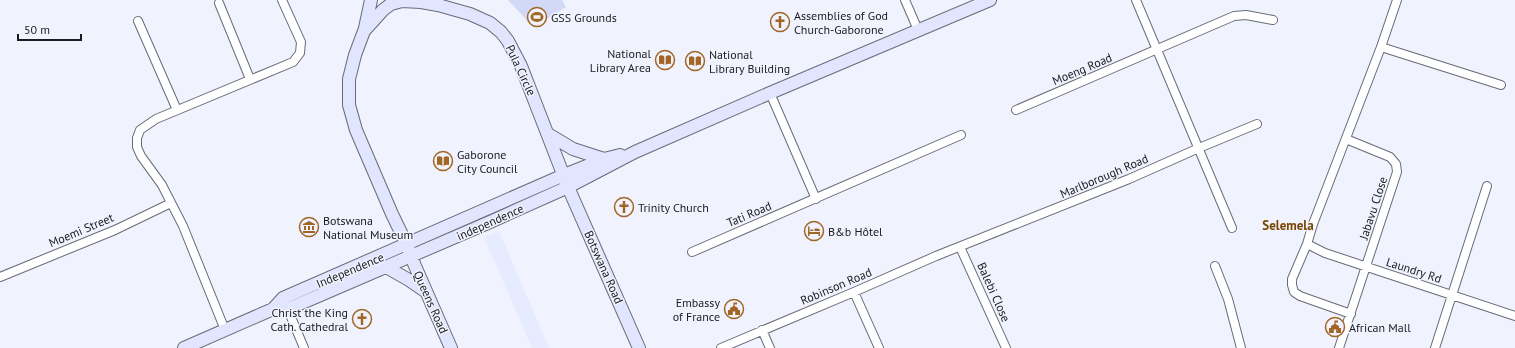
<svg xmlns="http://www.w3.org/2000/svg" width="1515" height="348" font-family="'PT Sans',sans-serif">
  <rect width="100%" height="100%" fill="#f0f3fd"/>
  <path fill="#e6ebff" d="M 499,231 L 549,348 L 532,348 L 484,237 Z"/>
  <path fill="#d2d9f6" d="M 508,0 L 562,0 L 566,7 L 533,27 Z"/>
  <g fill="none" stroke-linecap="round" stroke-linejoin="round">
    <g stroke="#686b76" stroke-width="10">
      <path id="street" d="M 905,0 L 918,30
        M 1136,0 L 1232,228
        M 219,3 L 250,79
        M 138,21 L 177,110
        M 1381,47 L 1501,85
        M 770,93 L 816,199
        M 1016,110 L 1234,16 L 1246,15 L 1273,20
        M 1307,244 L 1325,253 L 1515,316
        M 960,247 L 1006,348
        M 692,252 L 961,135
        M 1215,266 L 1228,299 L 1241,348
        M 0,277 L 115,230 L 171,203
        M 854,292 L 879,348
        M 286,305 L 304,348
        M 1351,314 L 1300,296 L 1294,292 L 1292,285 L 1292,279 L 1307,244 L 1313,224 L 1381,47 L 1397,0
        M 225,330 L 183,226 L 162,185 L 141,156 L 137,147 L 137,138 L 140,130 L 156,119 L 293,62 L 300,53 L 301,42 L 282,0
        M 762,330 L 770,348
        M 721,348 L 854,292 L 936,256 L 1129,179 L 1199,148 L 1257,124
        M 1339,348 L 1397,172 L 1396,164 L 1390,157 L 1346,139
        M 1435,348 L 1487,186"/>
    </g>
    <g stroke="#686b76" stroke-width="14">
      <path id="secondary" d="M 365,28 L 371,0
        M 548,134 L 573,149 L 604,159
        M 386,267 L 409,280 L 425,291
        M 273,309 L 288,309 L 490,222 L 568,187 L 635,152 L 770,93 L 990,0
        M 184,348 L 273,309 L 283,298 L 564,175 L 604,159 L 620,155
        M 451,348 L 415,266 L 407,245 L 392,214 L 356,130 L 349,105 L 349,79 L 355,55 L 364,31 L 383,10 L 391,4 L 402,1 L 421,2 L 438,5 L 470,14 L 490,23 L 501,32 L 508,41 L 521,66 L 568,187 L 639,348"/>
    </g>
    <use href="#street" stroke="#fff" stroke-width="8"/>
    <use href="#secondary" stroke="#e1e6fe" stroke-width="12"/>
  </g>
  <defs>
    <g id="stadium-ring" transform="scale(1)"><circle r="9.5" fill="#f0f3fd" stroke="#a16626" stroke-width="1.5"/><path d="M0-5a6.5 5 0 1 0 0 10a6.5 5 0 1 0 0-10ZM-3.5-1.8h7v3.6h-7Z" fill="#a16626"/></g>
    <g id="church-ring" transform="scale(1)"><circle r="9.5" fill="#f0f3fd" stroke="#a16626" stroke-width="1.5"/><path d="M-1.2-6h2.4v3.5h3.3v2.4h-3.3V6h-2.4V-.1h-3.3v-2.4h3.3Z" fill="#a16626"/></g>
    <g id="library-ring" transform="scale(1)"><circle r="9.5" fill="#f0f3fd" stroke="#a16626" stroke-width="1.5"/><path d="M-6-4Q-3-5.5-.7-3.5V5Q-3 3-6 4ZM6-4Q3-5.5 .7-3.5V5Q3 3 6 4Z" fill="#a16626"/></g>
    <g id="museum-ring" transform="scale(1)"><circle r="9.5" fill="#f0f3fd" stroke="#a16626" stroke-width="1.5"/><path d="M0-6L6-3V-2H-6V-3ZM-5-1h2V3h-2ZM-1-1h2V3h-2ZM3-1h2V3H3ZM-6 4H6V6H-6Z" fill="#a16626"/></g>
    <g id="hotel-ring" transform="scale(1)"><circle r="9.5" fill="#f0f3fd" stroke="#a16626" stroke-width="1.5"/><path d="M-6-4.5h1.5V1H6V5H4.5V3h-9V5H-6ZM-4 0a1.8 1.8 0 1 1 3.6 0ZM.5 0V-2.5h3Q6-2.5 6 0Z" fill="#a16626"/></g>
    <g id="civic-ring" transform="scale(1)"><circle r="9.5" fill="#f0f3fd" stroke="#a16626" stroke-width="1.5"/><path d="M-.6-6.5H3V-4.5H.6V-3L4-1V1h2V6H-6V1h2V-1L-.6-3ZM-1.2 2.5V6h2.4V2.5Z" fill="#a16626"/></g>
  </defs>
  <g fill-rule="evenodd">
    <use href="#stadium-ring" x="537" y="17"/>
    <use href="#church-ring" x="780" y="22"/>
    <use href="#library-ring" x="665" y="60"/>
    <use href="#library-ring" x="695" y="61"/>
    <use href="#library-ring" x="443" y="161"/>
    <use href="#church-ring" x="624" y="207"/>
    <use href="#museum-ring" x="309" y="227"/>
    <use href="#hotel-ring" x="814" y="231"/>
    <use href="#civic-ring" x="734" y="309"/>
    <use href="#church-ring" x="362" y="319"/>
    <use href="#civic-ring" x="1335" y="327"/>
  </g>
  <g text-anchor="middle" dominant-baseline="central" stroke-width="3" stroke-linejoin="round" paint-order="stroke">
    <g font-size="12" fill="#191b1f" stroke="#f0f3fd" text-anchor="start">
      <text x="794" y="15">Assemblies of God<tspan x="794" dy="14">Church-Gaborone</tspan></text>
      <text x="551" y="17">GSS Grounds</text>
      <text x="651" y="53" text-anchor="end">National<tspan x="651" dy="14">Library Area</tspan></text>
      <text x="709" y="54">National<tspan x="709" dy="14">Library Building</tspan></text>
      <text x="457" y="154">Gaborone<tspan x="457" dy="14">City Council</tspan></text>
      <text x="638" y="207">Trinity Church</text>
      <text x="323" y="220">Botswana<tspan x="323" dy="14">National Museum</tspan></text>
      <text x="828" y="231">B&amp;b Hôtel</text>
      <text x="720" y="302" text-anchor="end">Embassy<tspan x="720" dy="14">of France</tspan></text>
      <text x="348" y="312" text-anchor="end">Christ the King<tspan x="348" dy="14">Cath. Cathedral</tspan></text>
      <text x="1349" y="327">African Mall</text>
    </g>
    <g font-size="12" fill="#191b1f" stroke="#f0f3fd">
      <text transform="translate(1082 69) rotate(-23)">Moeng Road</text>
      <text transform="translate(521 70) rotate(65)">Pula Circle</text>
      <text transform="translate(1104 176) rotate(-23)">Marlborough Road</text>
      <text transform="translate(1373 208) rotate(-72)">Jabavu Close</text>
      <text transform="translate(749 214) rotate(-23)">Tati Road</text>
      <text transform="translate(490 222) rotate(-24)">independence</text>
      <text transform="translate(81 230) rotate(-23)">Moemi Street</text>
      <text transform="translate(604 267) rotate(66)">Botswana Road</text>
      <text transform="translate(350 270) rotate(-23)">Independence</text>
      <text transform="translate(1414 270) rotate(18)">Laundry Rd</text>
      <text transform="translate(836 286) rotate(-23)">Robinson Road</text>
      <text transform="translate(994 292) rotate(66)">Balebi Close</text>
      <text transform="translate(431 302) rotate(66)">Queens Road</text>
    </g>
    <g font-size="13" font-weight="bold" fill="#784500" stroke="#f0f3fd">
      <text x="1288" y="225">Selemela</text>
    </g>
  </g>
  <path d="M18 34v6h63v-6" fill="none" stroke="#191b1f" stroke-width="2"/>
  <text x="24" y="34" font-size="12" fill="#191b1f" stroke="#f0f3fd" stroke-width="3" paint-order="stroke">50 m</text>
</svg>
